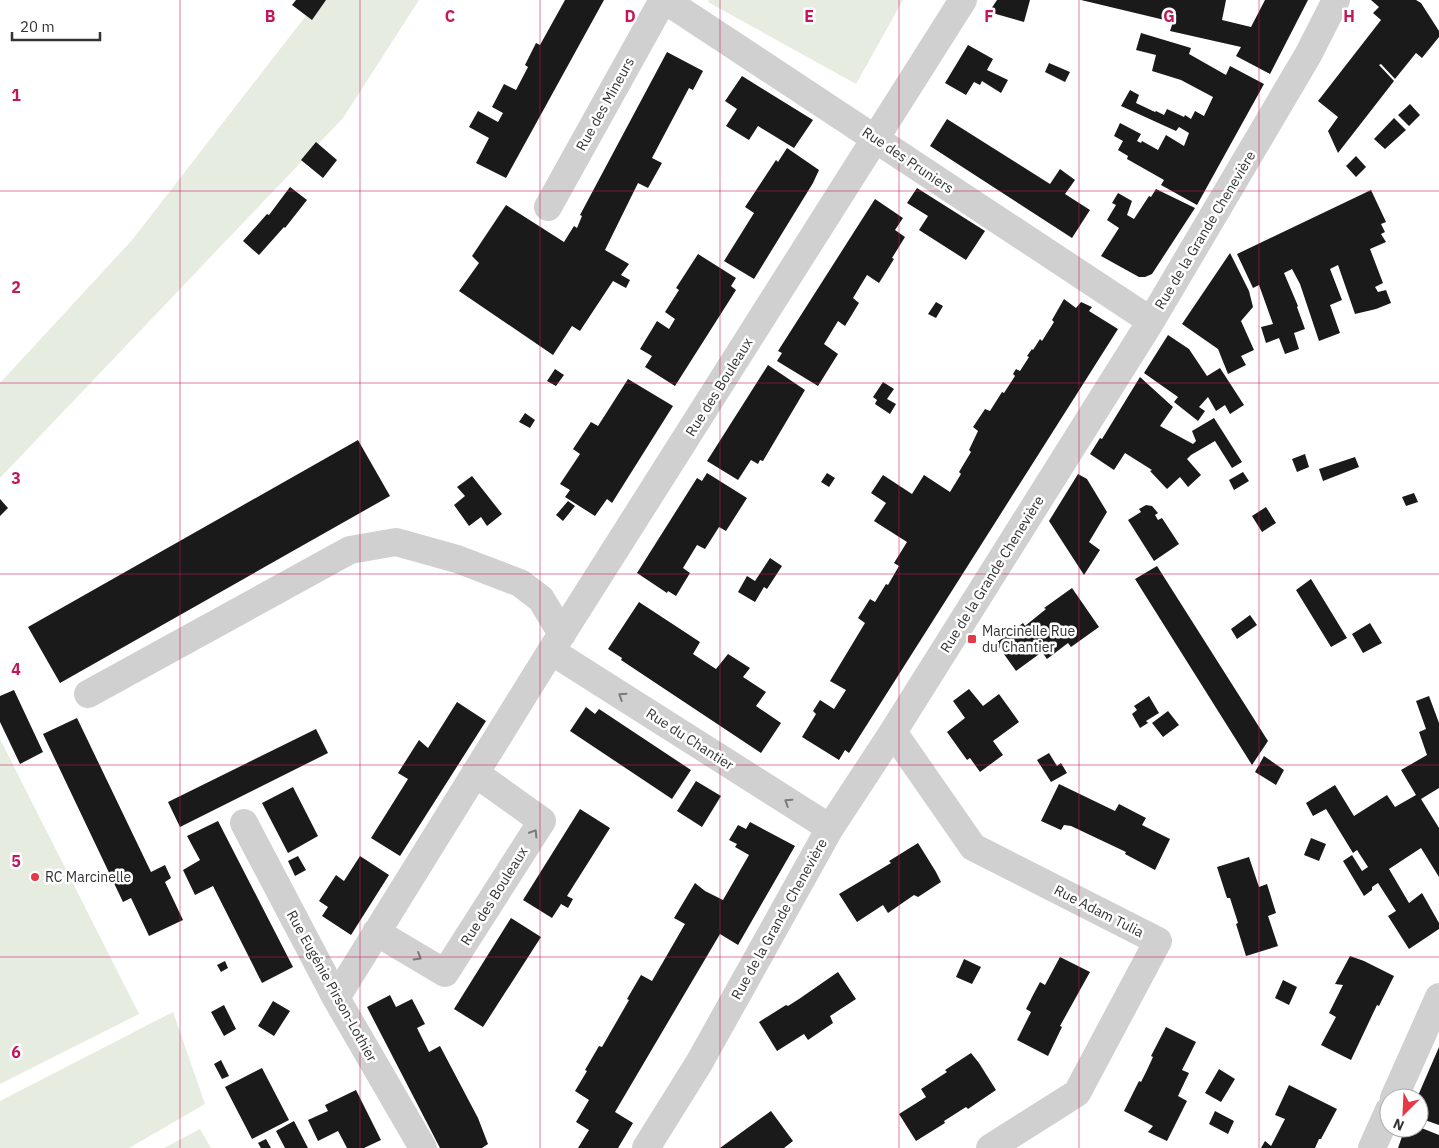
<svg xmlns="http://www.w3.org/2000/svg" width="1439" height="1148" font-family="'IBM Plex Sans',sans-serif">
  <rect width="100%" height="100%" fill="#fff"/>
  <path fill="#e6ecdf" d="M 318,0 L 419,0 L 343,118 L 0,478 L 0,383 L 133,239 Z
    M 709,0 L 903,0 L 856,84 L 708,2 Z
    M 0,739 L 139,1014 L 0,1084 Z
    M 173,1012 L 205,1104 L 129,1148 L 0,1148 L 0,1101 Z
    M 200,1129 L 211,1148 L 164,1148 Z"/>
  <path fill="#1a1a1a" d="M 296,0 L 326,0 L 312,20 L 292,5 Z
    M 565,0 L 604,0 L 506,178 L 476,163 L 489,138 L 469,127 L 478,111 L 498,122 L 503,113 L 492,107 L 504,84 L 516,90 L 528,67 L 525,65 L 536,43 L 540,45 Z
    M 997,0 L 1030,0 L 1024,22 L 989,12 Z
    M 1081,0 L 1226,0 L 1222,20 L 1251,27 L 1265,0 L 1308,0 L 1270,74 L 1236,56 L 1241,47 L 1170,31 L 1173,22 Z
    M 1371,0 L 1416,0 L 1421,3 L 1439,31 L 1439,37 L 1422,58 L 1416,53 L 1395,79 L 1381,64 L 1379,65 L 1394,81 L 1338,153 L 1328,131 L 1338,117 L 1318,101 L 1381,20 L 1373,13 L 1379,7 Z
    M 1141,33 L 1191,48 L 1189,54 L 1226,75 L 1230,66 L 1264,84 L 1197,205 L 1161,185 L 1164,180 L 1127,159 L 1128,156 L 1118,150 L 1123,141 L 1114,136 L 1120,123 L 1141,134 L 1137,141 L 1141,143 L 1142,141 L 1158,150 L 1166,135 L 1184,146 L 1189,133 L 1179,127 L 1176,131 L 1121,106 L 1130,90 L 1139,95 L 1136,103 L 1155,112 L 1156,111 L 1164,115 L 1167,109 L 1184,117 L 1185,115 L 1191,119 L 1195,111 L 1204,116 L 1213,97 L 1181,80 L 1152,71 L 1156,55 L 1136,50 Z
    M 968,45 L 993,59 L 987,70 L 1008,80 L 1001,93 L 982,81 L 980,85 L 974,82 L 966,95 L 945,83 Z
    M 667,52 L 703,71 L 693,90 L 689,88 L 652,158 L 662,163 L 648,188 L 638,183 L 605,250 L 629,264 L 621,275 L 630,280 L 626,288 L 613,281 L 580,331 L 572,326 L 553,355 L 459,291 L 479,263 L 472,256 L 506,205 L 564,242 L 574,226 L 577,228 L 582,216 L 580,215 Z
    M 1049,63 L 1070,72 L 1065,82 L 1045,72 Z
    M 742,76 L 813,120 L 794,148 L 758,126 L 749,140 L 726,126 L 737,109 L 725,101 Z
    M 1410,104 L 1420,115 L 1409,126 L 1398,115 Z
    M 1394,118 L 1406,130 L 1385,149 L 1374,139 Z
    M 947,119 L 1050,184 L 1060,169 L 1075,180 L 1065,194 L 1090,210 L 1072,238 L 930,146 Z
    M 316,142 L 337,160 L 323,178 L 301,160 Z
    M 787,148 L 819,170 L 813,183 L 754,279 L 724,261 L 754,213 L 745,207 L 776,160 L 778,162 Z
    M 1356,156 L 1366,167 L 1356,177 L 1346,166 Z
    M 290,187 L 307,200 L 285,228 L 284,227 L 259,255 L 243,241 L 267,214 L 269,215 Z
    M 917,188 L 985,231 L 966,260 L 919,230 L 928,216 L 907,203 Z
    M 1156,189 L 1195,208 L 1152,274 L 1145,277 L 1139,277 L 1101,256 L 1119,228 L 1107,220 L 1116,205 L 1112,203 L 1118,193 L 1132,201 L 1127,215 L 1134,219 L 1149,196 L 1151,197 Z
    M 1371,190 L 1386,222 L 1381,224 L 1385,232 L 1381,234 L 1386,242 L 1370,249 L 1383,283 L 1375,287 L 1378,292 L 1386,290 L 1391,303 L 1376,309 L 1355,314 L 1338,265 L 1330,269 L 1342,300 L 1330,305 L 1340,333 L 1319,341 L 1300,284 L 1292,269 L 1284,273 L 1298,306 L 1297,307 L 1305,329 L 1294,333 L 1299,349 L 1285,354 L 1279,338 L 1266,343 L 1261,327 L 1273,324 L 1259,285 L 1253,288 L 1237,254 Z
    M 875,199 L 903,218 L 895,230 L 905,237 L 892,258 L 894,259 L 879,283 L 867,275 L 853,298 L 859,303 L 845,326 L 838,321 L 824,344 L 838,354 L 818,386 L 777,361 L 782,353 L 778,351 Z
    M 1230,253 L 1249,291 L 1253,307 L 1241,321 L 1254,350 L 1241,356 L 1246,365 L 1228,374 L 1218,349 L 1182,324 Z
    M 698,254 L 736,278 L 731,286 L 736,290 L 675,386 L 645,367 L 652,356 L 640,349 L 657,321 L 669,329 L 675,319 L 665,312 L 679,290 L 676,288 Z
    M 1064,299 L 1076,308 L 1081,302 L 1092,307 L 1089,311 L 1118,329 L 849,753 L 845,750 L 839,760 L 802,737 L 816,714 L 813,711 L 820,700 L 834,709 L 846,690 L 830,681 L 865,623 L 858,618 L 870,599 L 875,602 L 886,584 L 888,585 L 899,566 L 894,563 L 907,542 L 874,521 L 886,503 L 871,493 L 883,475 L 912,494 L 924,475 L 950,492 L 961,474 L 959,472 L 971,452 L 969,450 L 978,431 L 973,427 L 985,409 L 990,411 L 1002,392 L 1004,393 L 1015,376 L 1013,374 L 1016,369 L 1020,371 L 1029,357 L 1027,356 L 1032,349 L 1033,350 L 1040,339 L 1042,341 L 1054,322 L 1052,320 Z
    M 936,302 L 943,306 L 936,318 L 928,314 Z
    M 1168,335 L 1189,349 L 1207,376 L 1220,368 L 1244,405 L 1230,414 L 1225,405 L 1216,411 L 1208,397 L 1199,407 L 1205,411 L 1198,421 L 1174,402 L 1178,397 L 1144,373 Z
    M 768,365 L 805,390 L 763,461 L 760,460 L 758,464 L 751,460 L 738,480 L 707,461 Z
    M 555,369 L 564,375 L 556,386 L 547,381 Z
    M 1140,377 L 1173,407 L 1160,426 L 1193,444 L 1196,441 L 1192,431 L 1214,418 L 1242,462 L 1232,468 L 1215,441 L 1191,455 L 1187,459 L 1201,475 L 1188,487 L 1180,477 L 1167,489 L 1150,471 L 1152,470 L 1125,453 L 1114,470 L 1090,454 L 1100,438 L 1102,439 Z
    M 628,379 L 673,406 L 612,503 L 607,499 L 595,516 L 565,497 L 570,490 L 560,484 L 580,454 L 573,449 L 591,422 L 598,426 Z
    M 883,382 L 894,389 L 887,399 L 896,404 L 890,414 L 875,404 L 877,400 L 873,397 Z
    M 525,413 L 535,420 L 530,428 L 519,422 Z
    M 358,440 L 390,496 L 60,683 L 28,627 Z
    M 1305,454 L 1309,467 L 1297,472 L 1292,459 Z
    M 1355,457 L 1359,467 L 1323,481 L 1319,469 Z
    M 1243,472 L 1249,481 L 1234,490 L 1229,480 Z
    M 707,473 L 747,498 L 726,531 L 719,527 L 705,549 L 697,545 L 683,568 L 690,573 L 676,596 L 668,591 L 667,593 L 637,573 L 697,478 L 702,481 Z
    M 827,473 L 835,478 L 829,487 L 821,482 Z
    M 1078,474 L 1087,479 L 1107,512 L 1089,542 L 1100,550 L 1084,575 L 1049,521 Z
    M 472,476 L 502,514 L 487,526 L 481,517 L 469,526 L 454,505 L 465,496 L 457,487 Z
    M 1414,493 L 1418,502 L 1406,506 L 1402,497 Z
    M 0,499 L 8,508 L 0,516 Z
    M 568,501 L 575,506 L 563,521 L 556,515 Z
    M 1146,505 L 1152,506 L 1158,513 L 1155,515 L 1158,520 L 1162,518 L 1179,544 L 1154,561 L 1128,520 L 1141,512 L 1139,509 Z
    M 1266,507 L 1276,523 L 1262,532 L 1252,516 Z
    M 770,558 L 782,566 L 767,589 L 764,587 L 755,602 L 738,592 L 747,576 L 755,581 Z
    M 1157,566 L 1268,741 L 1252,765 L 1135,579 Z
    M 1311,579 L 1347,638 L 1331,647 L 1296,590 Z
    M 1072,588 L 1099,627 L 1071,647 L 1068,643 L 1047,659 L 1042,652 L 1016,671 L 996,643 L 1023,623 L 1025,626 L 1046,609 L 1044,608 Z
    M 639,602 L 700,642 L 693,654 L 716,669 L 728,654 L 750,668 L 743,677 L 766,692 L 756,706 L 781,723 L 761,753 L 621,660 L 622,658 L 608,649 Z
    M 1250,615 L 1257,625 L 1237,639 L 1231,629 Z
    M 1370,623 L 1382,643 L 1363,653 L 1352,634 Z
    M 969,689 L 983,706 L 999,694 L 1019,722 L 993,741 L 1003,755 L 980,772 L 970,758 L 967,760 L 947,732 L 965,718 L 953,701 Z
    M 14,690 L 43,752 L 20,764 L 0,722 L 0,696 Z
    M 1149,696 L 1159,713 L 1146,721 L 1148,723 L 1140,728 L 1132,714 L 1137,710 L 1134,706 Z
    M 1429,696 L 1439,723 L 1439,788 L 1421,799 L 1439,828 L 1439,877 L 1421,848 L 1389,869 L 1409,903 L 1422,893 L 1439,923 L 1439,929 L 1409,949 L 1388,916 L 1396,911 L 1378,883 L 1372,887 L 1372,890 L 1364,896 L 1343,861 L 1352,855 L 1362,871 L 1368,867 L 1357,850 L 1353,853 L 1326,809 L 1313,816 L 1306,803 L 1335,785 L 1354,816 L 1387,795 L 1395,807 L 1416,795 L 1401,770 L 1427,755 L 1419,732 L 1426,729 L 1416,701 Z
    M 457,702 L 486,721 L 400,856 L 371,838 L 408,779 L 398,773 L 419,740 L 428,748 Z
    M 586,707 L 595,714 L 599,709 L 691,770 L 672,799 L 570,731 Z
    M 1168,711 L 1179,725 L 1163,737 L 1152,723 Z
    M 77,718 L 151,872 L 165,865 L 171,878 L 165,882 L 183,920 L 149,936 L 131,898 L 123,902 L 43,734 Z
    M 316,729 L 328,753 L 180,827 L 168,802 Z
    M 1049,753 L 1057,766 L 1061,763 L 1067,773 L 1051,782 L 1037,760 Z
    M 1264,756 L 1284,770 L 1276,785 L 1255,772 Z
    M 696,781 L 721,796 L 702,827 L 677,811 Z
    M 1059,784 L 1115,811 L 1119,804 L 1146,818 L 1142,825 L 1170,839 L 1155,870 L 1125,854 L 1126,852 L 1071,826 L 1064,825 L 1061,830 L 1041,821 Z
    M 293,787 L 318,836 L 288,853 L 262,803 Z
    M 580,809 L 610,828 L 567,896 L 573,899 L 568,908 L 561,904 L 552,918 L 523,900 Z
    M 218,821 L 293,967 L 262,983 L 213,886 L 195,895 L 183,870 L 200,860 L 187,836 Z
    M 750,822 L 795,846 L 738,945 L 720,934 L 681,1000 L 615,1112 L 633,1123 L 618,1148 L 578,1148 L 589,1130 L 576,1122 L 589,1100 L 575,1091 L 587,1071 L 585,1070 L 599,1046 L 602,1047 L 629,1000 L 627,999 L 641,975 L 652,981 L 685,924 L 674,918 L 695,883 L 705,891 L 723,900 L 749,855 L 735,847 L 737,844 L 729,840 L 738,825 L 746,829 Z
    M 1311,838 L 1326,844 L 1319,861 L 1304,855 Z
    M 918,843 L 936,872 L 941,882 L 918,897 L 914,895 L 888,913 L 883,905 L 857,922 L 839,894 L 891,863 L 889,861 Z
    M 298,856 L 306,870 L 295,876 L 288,861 Z
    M 360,856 L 389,875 L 351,935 L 322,916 L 328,907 L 319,901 L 336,875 L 344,881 Z
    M 1249,857 L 1259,887 L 1267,884 L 1276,913 L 1268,916 L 1278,946 L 1246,956 L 1236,924 L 1238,923 L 1230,898 L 1227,898 L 1217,867 Z
    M 511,918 L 541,937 L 483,1027 L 454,1009 Z
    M 1350,956 L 1364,961 L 1394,976 L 1379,1006 L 1377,1005 L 1351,1060 L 1321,1045 L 1336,1017 L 1329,1013 L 1343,985 L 1335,984 Z
    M 1060,957 L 1090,972 L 1060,1026 L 1062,1027 L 1048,1056 L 1017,1040 L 1031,1012 L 1026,1009 L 1032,997 L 1040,982 L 1045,985 Z
    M 964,959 L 981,967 L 972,984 L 956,977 Z
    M 225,961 L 228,968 L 221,972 L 217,965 Z
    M 838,972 L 856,999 L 830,1016 L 833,1023 L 808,1040 L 804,1034 L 777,1051 L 759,1022 L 786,1005 L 788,1006 L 799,999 Z
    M 1283,980 L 1297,987 L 1289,1005 L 1275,998 Z
    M 390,995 L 396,1007 L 412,999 L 425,1024 L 417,1028 L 429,1052 L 440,1046 L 478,1118 L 488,1144 L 482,1148 L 440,1148 L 367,1007 Z
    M 273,1001 L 290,1011 L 274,1036 L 258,1026 Z
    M 224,1005 L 236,1029 L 224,1036 L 211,1012 Z
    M 1166,1027 L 1196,1042 L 1182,1070 L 1189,1073 L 1178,1096 L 1187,1101 L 1167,1141 L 1148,1132 L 1153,1126 L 1124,1111 L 1139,1081 L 1141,1082 L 1147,1070 L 1153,1057 L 1151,1056 Z
    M 1439,1047 L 1439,1125 L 1419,1118 L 1419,1098 L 1417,1098 Z
    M 971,1053 L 979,1063 L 996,1090 L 968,1109 L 966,1107 L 944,1121 L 945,1123 L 916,1141 L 899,1114 L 926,1097 L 921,1089 L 947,1072 L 945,1070 Z
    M 221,1060 L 229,1076 L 222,1079 L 214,1064 Z
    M 262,1068 L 289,1120 L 252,1139 L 225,1087 Z
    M 1219,1069 L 1235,1079 L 1221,1102 L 1205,1093 Z
    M 1289,1085 L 1337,1109 L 1321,1139 L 1319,1139 L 1315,1148 L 1261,1148 L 1265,1141 L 1271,1146 L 1285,1119 L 1275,1115 Z
    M 356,1090 L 381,1140 L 364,1148 L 347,1148 L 338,1131 L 318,1141 L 308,1120 L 328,1111 L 325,1105 Z
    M 771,1111 L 793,1141 L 784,1148 L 720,1148 Z
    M 1215,1111 L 1234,1121 L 1228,1134 L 1209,1124 Z
    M 294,1121 L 308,1148 L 285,1148 L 276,1131 Z
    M 1419,1127 L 1439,1135 L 1439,1148 L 1398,1148 L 1405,1128 Z
    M 266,1139 L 271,1148 L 261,1148 L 258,1143 Z"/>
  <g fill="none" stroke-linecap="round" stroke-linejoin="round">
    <path stroke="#d0d0d0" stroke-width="28" d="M 665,0 L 1151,321
      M 548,207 L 663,0
      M 551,651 L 830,828
      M 88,694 L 350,550 L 396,542 L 457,559 L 520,583 L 541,599 L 562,634
      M 893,732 L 973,847 L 1158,941 L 1077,1093 L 990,1148
      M 244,823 L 336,998 L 423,1148
      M 376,932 L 445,973 L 542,821 L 475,773
      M 336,998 L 551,651 L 963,0
      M 1394,1098 L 1439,997
      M 646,1148 L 699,1063 L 830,828 L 893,732 L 1151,321 L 1308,55 L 1336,0
      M 1372,1148 L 1389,1110"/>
  </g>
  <defs><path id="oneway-chevron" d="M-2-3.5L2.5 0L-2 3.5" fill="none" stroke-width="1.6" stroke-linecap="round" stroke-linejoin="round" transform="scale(1.25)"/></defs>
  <g stroke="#7a7a7a">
    <use href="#oneway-chevron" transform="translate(622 696) rotate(-147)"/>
    <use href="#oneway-chevron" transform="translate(788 802) rotate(-147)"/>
    <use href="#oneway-chevron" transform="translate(534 833) rotate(-58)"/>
    <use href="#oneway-chevron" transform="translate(418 957) rotate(31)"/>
  </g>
  <path fill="none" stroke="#c2185b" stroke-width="1" stroke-opacity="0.55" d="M 180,0 L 180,1148M 360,0 L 360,1148M 540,0 L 540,1148M 720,0 L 720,1148M 899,0 L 899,1148M 1079,0 L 1079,1148M 1259,0 L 1259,1148M 0,191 L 1439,191M 0,383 L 1439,383M 0,574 L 1439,574M 0,765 L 1439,765M 0,957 L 1439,957"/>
  <g fill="#e63946" stroke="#fff" stroke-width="2">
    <rect x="967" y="634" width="10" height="10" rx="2.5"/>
    <circle cx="35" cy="877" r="5"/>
  </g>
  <g text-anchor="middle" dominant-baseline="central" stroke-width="5" stroke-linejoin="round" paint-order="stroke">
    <g font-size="14" fill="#333" stroke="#fff">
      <text transform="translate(605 104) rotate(-61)">Rue des Mineurs</text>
      <text transform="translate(908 160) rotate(34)">Rue des Pruniers</text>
      <text transform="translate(1205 230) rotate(-59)">Rue de la Grande Chenevière</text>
      <text transform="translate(719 387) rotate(-58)">Rue des Bouleaux</text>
      <text transform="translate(992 574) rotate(-58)">Rue de la Grande Chenevière</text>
      <text transform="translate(690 739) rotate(33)">Rue du Chantier</text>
      <text transform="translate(494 896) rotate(-58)">Rue des Bouleaux</text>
      <text transform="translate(1099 911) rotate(27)">Rue Adam Tulia</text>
      <text transform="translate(779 919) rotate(-61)">Rue de la Grande Chenevière</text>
      <text transform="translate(332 986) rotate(61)">Rue Eugénie Pirson-Lothier</text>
    </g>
    <g font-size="14" fill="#333" stroke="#fff" text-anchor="start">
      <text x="982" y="631">Marcinelle Rue<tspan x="982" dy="16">du Chantier</tspan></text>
      <text x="45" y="877">RC Marcinelle</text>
    </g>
  </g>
  <g font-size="16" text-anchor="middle" font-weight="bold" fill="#c2185b" stroke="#fff" stroke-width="5" stroke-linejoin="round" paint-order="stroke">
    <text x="270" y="22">B</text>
    <text x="450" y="22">C</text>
    <text x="630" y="22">D</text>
    <text x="809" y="22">E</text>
    <text x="989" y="22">F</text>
    <text x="1169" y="22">G</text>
    <text x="1349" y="22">H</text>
    <text x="16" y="101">1</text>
    <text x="16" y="293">2</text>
    <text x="16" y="484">3</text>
    <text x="16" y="675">4</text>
    <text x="16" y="867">5</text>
    <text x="16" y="1058">6</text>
  </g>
  <g transform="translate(1404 1113) rotate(204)"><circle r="24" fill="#ffffff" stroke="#adadad"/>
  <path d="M0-4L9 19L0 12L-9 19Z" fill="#e63946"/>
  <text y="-8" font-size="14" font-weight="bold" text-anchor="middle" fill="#333333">N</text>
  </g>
  <path d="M12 32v8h88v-8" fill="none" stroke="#333333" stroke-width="2.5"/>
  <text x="20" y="32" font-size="15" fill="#333333" stroke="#ffffff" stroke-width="4" paint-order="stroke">20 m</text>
</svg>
